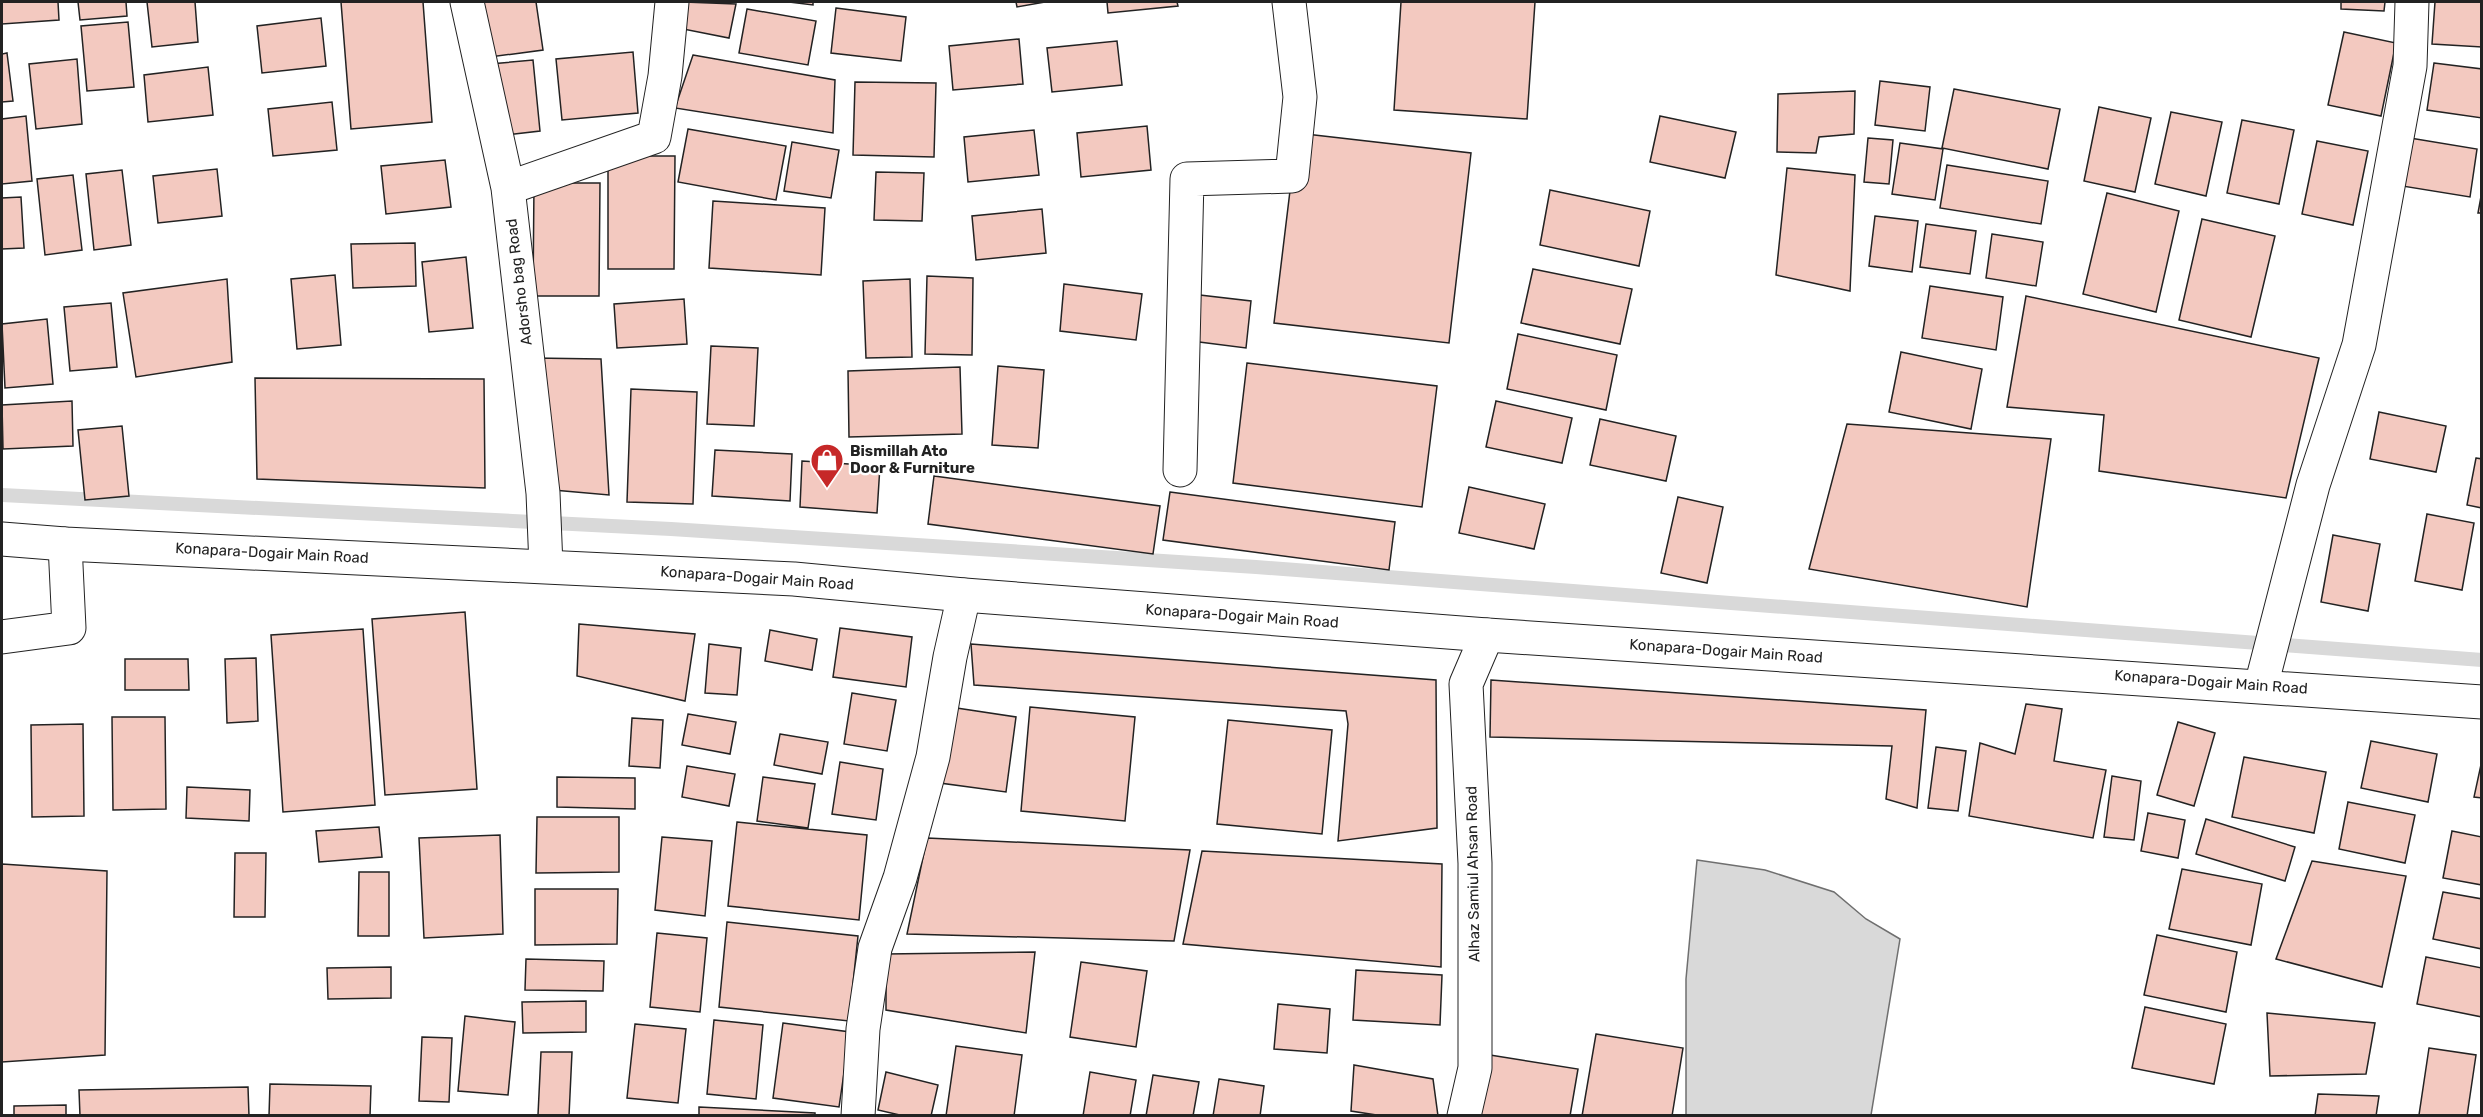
<svg xmlns="http://www.w3.org/2000/svg" width="2483" height="1117" font-family="Rubik,sans-serif">
  <rect width="100%" height="100%" fill="#fff"/>
  <path fill="#d9d9d9" stroke="#6f6f6f" stroke-width="1.5" d="M 1697,860 L 1765,870 L 1834,892 L 1866,919 L 1900,939 L 1871,1115 L 1686,1115 L 1686,979 Z"/>
  <g fill="none" stroke-linecap="round" stroke-linejoin="round">
    <path stroke="#d9d9d9" stroke-width="14" d="M 2,495 L 671,529 L 1256,567 L 2482,660"/>
  </g>
  <path fill="#f3c9c0" stroke="#222" stroke-width="1.5" d="M 2,2 L 58,2 L 59,20 L 2,24 Z
    M 78,2 L 126,2 L 127,16 L 80,20 Z
    M 147,2 L 195,2 L 198,42 L 152,47 Z
    M 341,2 L 423,2 L 432,122 L 351,129 Z
    M 468,2 L 536,2 L 543,50 L 475,59 Z
    M 684,2 L 736,4 L 729,38 L 678,28 Z
    M 789,2 L 813,2 L 813,5 Z
    M 1016,2 L 1045,2 L 1017,7 Z
    M 1107,2 L 1177,2 L 1178,6 L 1108,13 Z
    M 1401,2 L 1535,2 L 1527,119 L 1394,110 Z
    M 2341,2 L 2385,2 L 2384,11 L 2341,9 Z
    M 2435,2 L 2482,2 L 2482,47 L 2432,44 Z
    M 836,8 L 906,17 L 901,61 L 831,53 Z
    M 747,9 L 816,21 L 808,65 L 739,53 Z
    M 321,18 L 326,66 L 262,73 L 257,26 Z
    M 128,22 L 134,87 L 87,91 L 81,26 Z
    M 2344,32 L 2396,43 L 2381,116 L 2328,105 Z
    M 1019,39 L 1023,84 L 953,90 L 949,46 Z
    M 1117,41 L 1122,85 L 1052,92 L 1047,48 Z
    M 633,52 L 638,113 L 562,120 L 556,59 Z
    M 7,53 L 13,101 L 2,102 L 2,54 Z
    M 693,55 L 835,80 L 833,133 L 675,108 Z
    M 77,59 L 82,124 L 36,129 L 29,64 Z
    M 533,60 L 540,131 L 496,136 L 490,64 Z
    M 2434,63 L 2482,69 L 2482,118 L 2427,110 Z
    M 208,67 L 213,115 L 148,122 L 144,75 Z
    M 1880,81 L 1930,87 L 1925,131 L 1875,125 Z
    M 855,82 L 936,83 L 934,157 L 853,155 Z
    M 1954,89 L 2060,109 L 2048,169 L 1942,148 Z
    M 1855,91 L 1854,134 L 1819,137 L 1816,153 L 1777,152 L 1778,94 Z
    M 332,102 L 337,150 L 273,156 L 268,109 Z
    M 2099,107 L 2151,118 L 2135,192 L 2084,181 Z
    M 2171,112 L 2222,122 L 2206,196 L 2155,184 Z
    M 26,116 L 32,181 L 2,184 L 2,119 Z
    M 1660,116 L 1736,132 L 1725,178 L 1650,162 Z
    M 2242,120 L 2294,130 L 2279,204 L 2227,193 Z
    M 1147,126 L 1151,170 L 1081,177 L 1077,133 Z
    M 688,129 L 786,146 L 776,200 L 678,182 Z
    M 1034,130 L 1039,175 L 968,182 L 964,137 Z
    M 1297,133 L 1471,153 L 1449,343 L 1274,323 Z
    M 1868,138 L 1893,140 L 1889,184 L 1864,182 Z
    M 2410,138 L 2477,149 L 2470,197 L 2402,186 Z
    M 2317,141 L 2368,151 L 2353,225 L 2302,214 Z
    M 792,142 L 839,150 L 831,198 L 784,191 Z
    M 1900,143 L 1943,149 L 1935,200 L 1892,194 Z
    M 608,156 L 675,156 L 674,269 L 608,269 Z
    M 445,160 L 451,207 L 386,214 L 381,166 Z
    M 1947,165 L 2048,181 L 2041,224 L 1940,208 Z
    M 1787,168 L 1855,175 L 1850,291 L 1776,275 Z
    M 217,169 L 222,216 L 158,223 L 153,176 Z
    M 122,170 L 131,245 L 94,250 L 86,174 Z
    M 876,172 L 924,173 L 922,221 L 874,220 Z
    M 73,175 L 82,250 L 45,255 L 37,179 Z
    M 534,183 L 600,183 L 599,296 L 533,296 Z
    M 1550,190 L 1650,211 L 1639,266 L 1540,245 Z
    M 2482,191 L 2482,213 L 2478,213 Z
    M 2107,193 L 2179,211 L 2156,312 L 2083,294 Z
    M 21,197 L 24,248 L 2,249 L 2,198 Z
    M 713,201 L 825,208 L 821,275 L 709,268 Z
    M 1042,209 L 1046,253 L 976,260 L 972,216 Z
    M 1875,216 L 1918,221 L 1912,272 L 1869,266 Z
    M 2202,219 L 2275,236 L 2251,337 L 2179,320 Z
    M 1926,224 L 1976,231 L 1970,274 L 1920,267 Z
    M 1992,234 L 2043,242 L 2036,286 L 1986,278 Z
    M 415,243 L 416,286 L 353,288 L 351,244 Z
    M 466,257 L 473,328 L 429,332 L 422,262 Z
    M 1533,269 L 1632,289 L 1620,344 L 1521,323 Z
    M 335,275 L 341,345 L 297,349 L 291,279 Z
    M 927,276 L 973,278 L 972,355 L 925,354 Z
    M 227,279 L 232,362 L 136,377 L 123,293 Z
    M 910,279 L 912,357 L 866,358 L 863,281 Z
    M 1064,284 L 1142,294 L 1136,340 L 1060,331 Z
    M 1930,286 L 2003,297 L 1996,350 L 1922,338 Z
    M 1174,292 L 1251,301 L 1246,348 L 1168,338 Z
    M 2026,296 L 2319,358 L 2286,498 L 2099,471 L 2104,415 L 2007,407 Z
    M 684,299 L 687,344 L 617,348 L 614,304 Z
    M 111,303 L 117,367 L 70,371 L 64,307 Z
    M 47,319 L 53,384 L 5,388 L 2,324 Z
    M 1518,334 L 1617,355 L 1606,410 L 1507,389 Z
    M 711,346 L 758,348 L 754,426 L 707,424 Z
    M 1901,352 L 1982,369 L 1971,429 L 1889,412 Z
    M 533,358 L 601,359 L 609,495 L 542,489 Z
    M 1247,363 L 1437,386 L 1422,507 L 1233,483 Z
    M 998,366 L 1044,370 L 1038,448 L 992,445 Z
    M 960,367 L 962,434 L 849,437 L 848,371 Z
    M 255,378 L 484,379 L 485,488 L 257,479 Z
    M 631,389 L 697,392 L 693,504 L 627,502 Z
    M 72,401 L 73,446 L 3,449 L 2,405 Z
    M 1496,401 L 1572,418 L 1562,463 L 1486,447 Z
    M 2379,412 L 2446,426 L 2436,472 L 2370,459 Z
    M 1600,419 L 1676,436 L 1666,481 L 1590,465 Z
    M 1847,424 L 2051,439 L 2027,607 L 1809,569 Z
    M 122,426 L 129,496 L 85,500 L 78,430 Z
    M 715,450 L 792,454 L 790,501 L 712,496 Z
    M 2476,458 L 2482,459 L 2482,508 L 2467,505 Z
    M 802,461 L 880,466 L 877,513 L 800,507 Z
    M 934,476 L 1160,506 L 1153,554 L 928,524 Z
    M 1469,487 L 1545,504 L 1534,549 L 1459,533 Z
    M 1170,492 L 1395,522 L 1389,570 L 1163,540 Z
    M 1678,497 L 1723,507 L 1707,583 L 1661,573 Z
    M 2427,514 L 2474,523 L 2462,590 L 2415,581 Z
    M 2333,535 L 2380,544 L 2368,611 L 2321,602 Z
    M 465,612 L 477,789 L 385,795 L 372,619 Z
    M 579,624 L 695,634 L 685,701 L 577,676 Z
    M 840,628 L 912,637 L 906,687 L 833,677 Z
    M 363,629 L 375,805 L 283,812 L 271,635 Z
    M 770,630 L 817,639 L 812,670 L 765,661 Z
    M 709,644 L 741,648 L 737,695 L 705,693 Z
    M 971,644 L 1436,680 L 1437,828 L 1338,841 L 1348,724 L 1346,711 L 974,685 Z
    M 256,658 L 258,721 L 227,723 L 225,659 Z
    M 125,659 L 188,659 L 189,690 L 125,690 Z
    M 1491,680 L 1926,710 L 1917,808 L 1886,799 L 1892,746 L 1490,737 Z
    M 852,693 L 896,700 L 887,751 L 844,744 Z
    M 2026,704 L 2062,709 L 2054,761 L 2106,770 L 2093,838 L 1969,816 L 1980,743 L 2015,754 Z
    M 950,707 L 1016,717 L 1006,792 L 940,783 Z
    M 1030,707 L 1135,717 L 1125,821 L 1021,811 Z
    M 688,714 L 736,722 L 730,754 L 682,745 Z
    M 112,717 L 165,717 L 166,809 L 113,810 Z
    M 632,718 L 663,720 L 660,768 L 629,766 Z
    M 1228,720 L 1332,730 L 1322,834 L 1217,824 Z
    M 2178,722 L 2215,733 L 2194,806 L 2157,795 Z
    M 83,724 L 84,816 L 32,817 L 31,725 Z
    M 780,734 L 828,742 L 822,774 L 774,765 Z
    M 2371,741 L 2437,754 L 2428,802 L 2361,788 Z
    M 1936,747 L 1966,751 L 1958,811 L 1928,808 Z
    M 2244,757 L 2326,772 L 2314,833 L 2232,817 Z
    M 2482,760 L 2482,798 L 2474,797 Z
    M 840,762 L 883,769 L 876,820 L 832,814 Z
    M 687,766 L 735,774 L 729,806 L 682,797 Z
    M 2112,776 L 2141,781 L 2134,840 L 2104,837 Z
    M 557,777 L 635,778 L 635,809 L 557,807 Z
    M 763,777 L 815,784 L 808,828 L 757,821 Z
    M 187,787 L 250,790 L 249,821 L 186,818 Z
    M 2348,802 L 2415,815 L 2405,863 L 2339,849 Z
    M 2148,813 L 2185,820 L 2178,858 L 2141,851 Z
    M 537,817 L 619,817 L 619,872 L 536,873 Z
    M 2206,819 L 2295,847 L 2285,881 L 2196,854 Z
    M 737,822 L 867,835 L 859,920 L 728,906 Z
    M 379,827 L 382,857 L 319,862 L 316,831 Z
    M 2452,831 L 2482,837 L 2482,885 L 2443,878 Z
    M 500,835 L 503,934 L 424,938 L 419,838 Z
    M 662,837 L 712,841 L 705,916 L 655,910 Z
    M 927,838 L 1190,850 L 1174,941 L 907,934 Z
    M 1202,851 L 1442,864 L 1441,967 L 1183,944 Z
    M 235,853 L 266,853 L 265,917 L 234,917 Z
    M 2312,861 L 2406,876 L 2382,987 L 2276,959 Z
    M 2,864 L 107,871 L 105,1055 L 2,1062 Z
    M 2182,869 L 2262,884 L 2251,945 L 2169,929 Z
    M 359,872 L 389,872 L 389,936 L 358,936 Z
    M 535,889 L 618,889 L 617,944 L 535,945 Z
    M 2443,892 L 2482,899 L 2482,949 L 2433,939 Z
    M 727,922 L 858,936 L 849,1021 L 719,1007 Z
    M 657,933 L 707,938 L 700,1012 L 650,1007 Z
    M 2157,935 L 2237,952 L 2226,1012 L 2144,995 Z
    M 1035,952 L 1026,1033 L 886,1010 L 886,954 Z
    M 2426,957 L 2482,968 L 2482,1017 L 2417,1004 Z
    M 526,959 L 604,961 L 603,991 L 525,990 Z
    M 1081,962 L 1147,971 L 1136,1047 L 1070,1037 Z
    M 391,967 L 391,998 L 328,999 L 327,968 Z
    M 1356,970 L 1442,975 L 1440,1025 L 1353,1020 Z
    M 586,1001 L 586,1032 L 523,1033 L 522,1002 Z
    M 1278,1004 L 1330,1009 L 1327,1053 L 1274,1049 Z
    M 2145,1007 L 2226,1024 L 2214,1084 L 2132,1068 Z
    M 2267,1013 L 2375,1023 L 2366,1074 L 2270,1076 Z
    M 465,1016 L 515,1022 L 508,1095 L 458,1091 Z
    M 714,1020 L 763,1025 L 756,1099 L 707,1094 Z
    M 783,1023 L 850,1032 L 839,1107 L 773,1098 Z
    M 635,1024 L 686,1029 L 678,1103 L 627,1098 Z
    M 1596,1034 L 1683,1048 L 1672,1116 L 1582,1116 Z
    M 422,1037 L 452,1038 L 449,1102 L 419,1101 Z
    M 956,1046 L 1022,1055 L 1014,1116 L 946,1116 Z
    M 2429,1048 L 2476,1055 L 2467,1116 L 2419,1115 Z
    M 541,1052 L 572,1052 L 569,1116 L 538,1115 Z
    M 1490,1055 L 1578,1069 L 1570,1116 L 1480,1116 Z
    M 1354,1065 L 1433,1079 L 1438,1116 L 1383,1116 L 1351,1111 Z
    M 886,1072 L 938,1085 L 931,1116 L 904,1116 L 878,1110 Z
    M 1090,1072 L 1136,1080 L 1130,1116 L 1083,1116 Z
    M 1153,1075 L 1199,1082 L 1193,1116 L 1146,1116 Z
    M 1219,1079 L 1264,1086 L 1260,1116 L 1213,1116 Z
    M 270,1084 L 371,1086 L 370,1116 L 269,1116 Z
    M 248,1087 L 249,1116 L 80,1116 L 79,1090 Z
    M 2318,1094 L 2379,1096 L 2376,1116 L 2315,1116 Z
    M 66,1105 L 66,1116 L 14,1116 L 14,1106 Z
    M 699,1107 L 815,1113 L 815,1116 L 699,1116 Z"/>
  <g fill="none" stroke-linecap="round" stroke-linejoin="round">
    <g stroke="#222" stroke-width="35">
      <path id="minor" d="M 467,2 L 508,188 L 543,493 L 546,566
        M 508,188 L 654,137 L 665,76 L 672,2
        M 1180,470 L 1187,179 L 1292,176 L 1300,97 L 1289,2
        M 2,637 L 69,628 L 65,544
        M 2261,686 L 2313,485 L 2359,345 L 2410,66 L 2412,2
        M 858,1116 L 863,1029 L 875,948 L 900,878 L 933,757 L 950,657 L 964,595
        M 1464,1116 L 1475,1068 L 1475,863 L 1466,684 L 1487,635"/>
    </g>
    <g stroke="#222" stroke-width="35">
      <path id="secondary" d="M 2,539 L 65,544 L 794,579 L 964,595 L 1487,635 L 2482,702"/>
    </g>
    <use href="#minor" stroke="#fff" stroke-width="33"/>
    <use href="#secondary" stroke="#fff" stroke-width="33"/>
  </g>
  <defs>
    <g id="shop-pin" transform="scale(1.725)"><path d="M0 17L-7.5 6A9.5 9.5 0 1 1 7.5 6Z" fill="#c62828" stroke="#fff"/><path d="M-5-2.5h2.3a2.7 3.5 0 0 1 5.4 0H5L5.5 6h-11ZM-1.5-2.5h3a1.5 2.3 0 0 0-3 0Z" fill="#fff"/></g>
  </defs>
  <g fill-rule="evenodd">
    <use href="#shop-pin" x="827" y="460"/>
  </g>
  <g text-anchor="middle" dominant-baseline="central" stroke-width="4.5" stroke-linejoin="round" paint-order="stroke">
    <g font-size="15" fill="#222" stroke="#fff">
      <text transform="translate(519 282) rotate(-97)">Adorsho bag Road</text>
      <text transform="translate(272 553) rotate(3)">Konapara-Dogair Main Road</text>
      <text transform="translate(757 578) rotate(4)">Konapara-Dogair Main Road</text>
      <text transform="translate(1242 616) rotate(4)">Konapara-Dogair Main Road</text>
      <text transform="translate(1726 651) rotate(4)">Konapara-Dogair Main Road</text>
      <text transform="translate(2211 682) rotate(4)">Konapara-Dogair Main Road</text>
      <text transform="translate(1473 874) rotate(-91)">Alhaz Samiul Ahsan Road</text>
    </g>
    <g font-size="15" font-weight="bold" fill="#222" stroke="#fff" text-anchor="start">
      <text x="850" y="451">Bismillah Ato<tspan x="850" dy="17">Door &amp; Furniture</tspan></text>
    </g>
  </g>
  <rect width="2483" height="1117" fill="none" stroke="#222222" stroke-width="6"/>
</svg>
